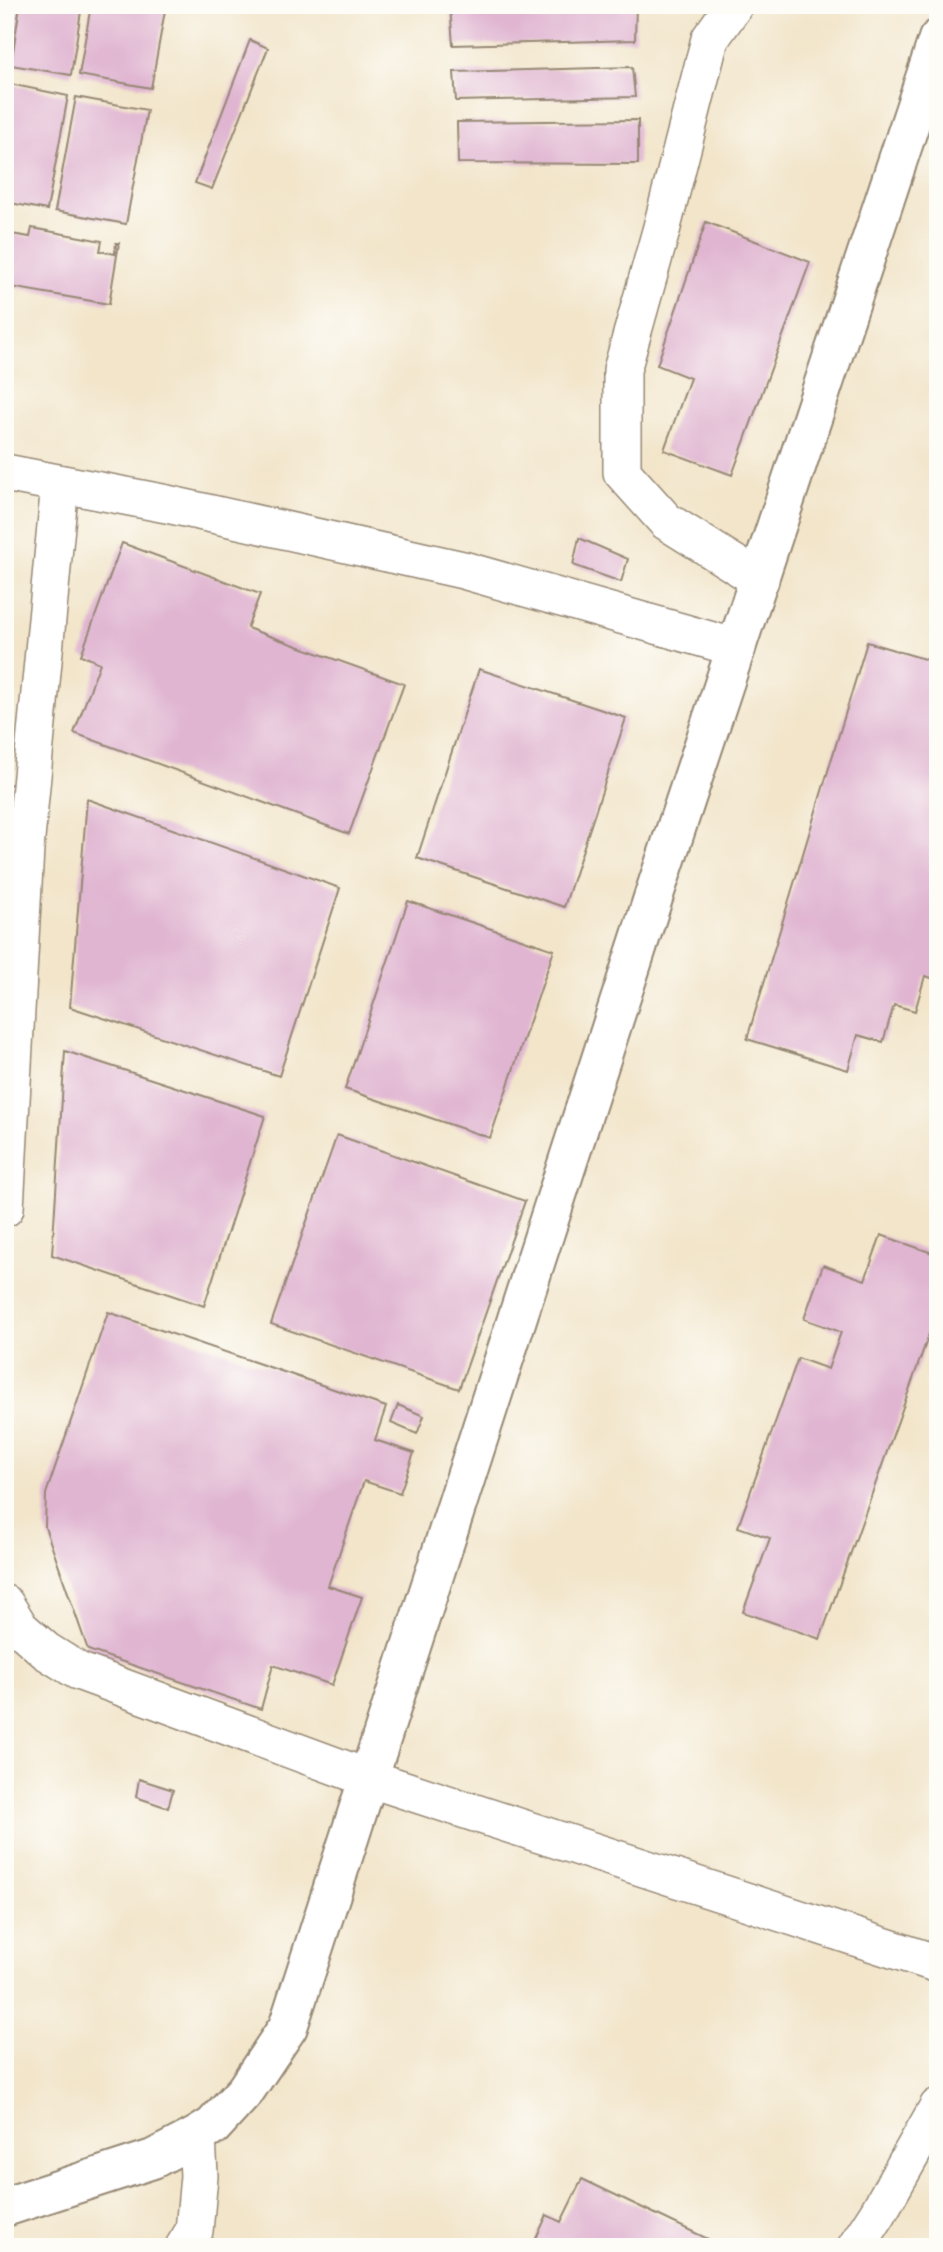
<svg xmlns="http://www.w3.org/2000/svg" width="943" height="2252" font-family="'Libre Caslon Text',serif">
  <rect width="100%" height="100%" fill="#fdfcf7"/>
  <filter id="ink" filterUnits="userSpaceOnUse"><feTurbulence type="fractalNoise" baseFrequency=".0143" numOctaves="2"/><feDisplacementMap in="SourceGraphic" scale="14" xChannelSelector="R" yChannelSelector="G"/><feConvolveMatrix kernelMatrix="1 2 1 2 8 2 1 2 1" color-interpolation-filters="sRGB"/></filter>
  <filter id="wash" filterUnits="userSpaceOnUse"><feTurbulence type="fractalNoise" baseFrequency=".00686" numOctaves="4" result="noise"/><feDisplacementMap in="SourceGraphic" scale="28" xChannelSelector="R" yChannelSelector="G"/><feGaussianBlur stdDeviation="1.57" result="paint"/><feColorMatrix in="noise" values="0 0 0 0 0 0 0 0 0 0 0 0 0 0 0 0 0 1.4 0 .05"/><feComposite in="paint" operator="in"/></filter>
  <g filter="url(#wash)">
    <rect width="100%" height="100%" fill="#f2e5ca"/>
    <g id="blocks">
      <path fill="#e0b5d1" d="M 20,5 L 82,5 L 71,75 L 11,65 Z
        M 91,5 L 166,5 L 151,88 L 79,75 Z
        M 522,5 L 636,5 L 635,40 L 453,45 L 450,7 Z
        M 250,40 L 268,48 L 212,189 L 195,183 Z
        M 632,67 L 635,97 L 456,101 L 454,72 Z
        M 10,84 L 68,96 L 47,210 L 5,202 L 5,108 Z
        M 76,97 L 147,110 L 126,224 L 55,211 Z
        M 638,120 L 638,164 L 458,163 L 457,122 Z
        M 706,222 L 810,262 L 732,475 L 664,450 L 690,378 L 657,365 Z
        M 32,228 L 102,241 L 100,251 L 115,254 L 116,243 L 119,243 L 109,304 L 5,286 L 5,233 L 30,237 Z
        M 579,538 L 628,559 L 621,582 L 573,565 Z
        M 122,543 L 260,594 L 247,628 L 404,684 L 349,834 L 74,733 L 100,663 L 81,655 Z
        M 867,642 L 938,663 L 938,970 L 935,979 L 925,976 L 915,1011 L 894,1005 L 883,1042 L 858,1035 L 848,1070 L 747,1039 Z
        M 479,669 L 626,718 L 564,907 L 417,858 Z
        M 5,784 L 24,785 L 19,804 L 5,803 Z
        M 87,799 L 340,888 L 279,1076 L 70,1007 Z
        M 408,901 L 554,950 L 490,1138 L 345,1089 Z
        M 65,1051 L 265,1116 L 204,1306 L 52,1255 Z
        M 337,1135 L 525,1201 L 459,1389 L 271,1324 Z
        M 881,1235 L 938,1255 L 938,1309 L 820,1639 L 743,1612 L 770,1538 L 738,1527 L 798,1358 L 828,1369 L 841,1332 L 804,1319 L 823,1265 L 865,1280 Z
        M 108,1312 L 386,1407 L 375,1440 L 414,1453 L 400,1493 L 364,1481 L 328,1586 L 362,1597 L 332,1685 L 273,1665 L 261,1709 L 88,1650 L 45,1527 L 46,1494 Z
        M 398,1405 L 424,1416 L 417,1434 L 391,1423 Z
        M 139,1779 L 173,1790 L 168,1808 L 136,1797 Z
        M 582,2179 L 708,2239 L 705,2247 L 532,2247 L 547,2215 L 561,2222 Z"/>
    </g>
  </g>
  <g filter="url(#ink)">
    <use href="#blocks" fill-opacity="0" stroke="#968874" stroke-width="2"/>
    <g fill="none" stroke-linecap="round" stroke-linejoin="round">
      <g stroke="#968874" stroke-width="40">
        <path id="minor" d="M 734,5 L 710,39 L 661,231 L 622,370 L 622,472 L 666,521 L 760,580
          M 5,473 L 167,504 L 463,570 L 737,648
          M 5,1208 L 25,849 L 60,484
          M 5,1604 L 20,1628 L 46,1651 L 78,1671 L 368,1778 L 938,1964
          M 184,2247 L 194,2231 L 199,2176 L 197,2136
          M 856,2247 L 878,2213 L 938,2107"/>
      </g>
      <g stroke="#968874" stroke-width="42">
        <path id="tertiary" d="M 5,2207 L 153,2159 L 197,2136 L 213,2126 L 245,2091 L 288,2027 L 656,889 L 938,39"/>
      </g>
      <use href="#minor" stroke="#fff" stroke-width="37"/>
      <use href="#tertiary" stroke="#fff" stroke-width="38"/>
    </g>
  </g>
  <rect width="943" height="2252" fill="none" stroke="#fdfcf7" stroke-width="28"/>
</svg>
